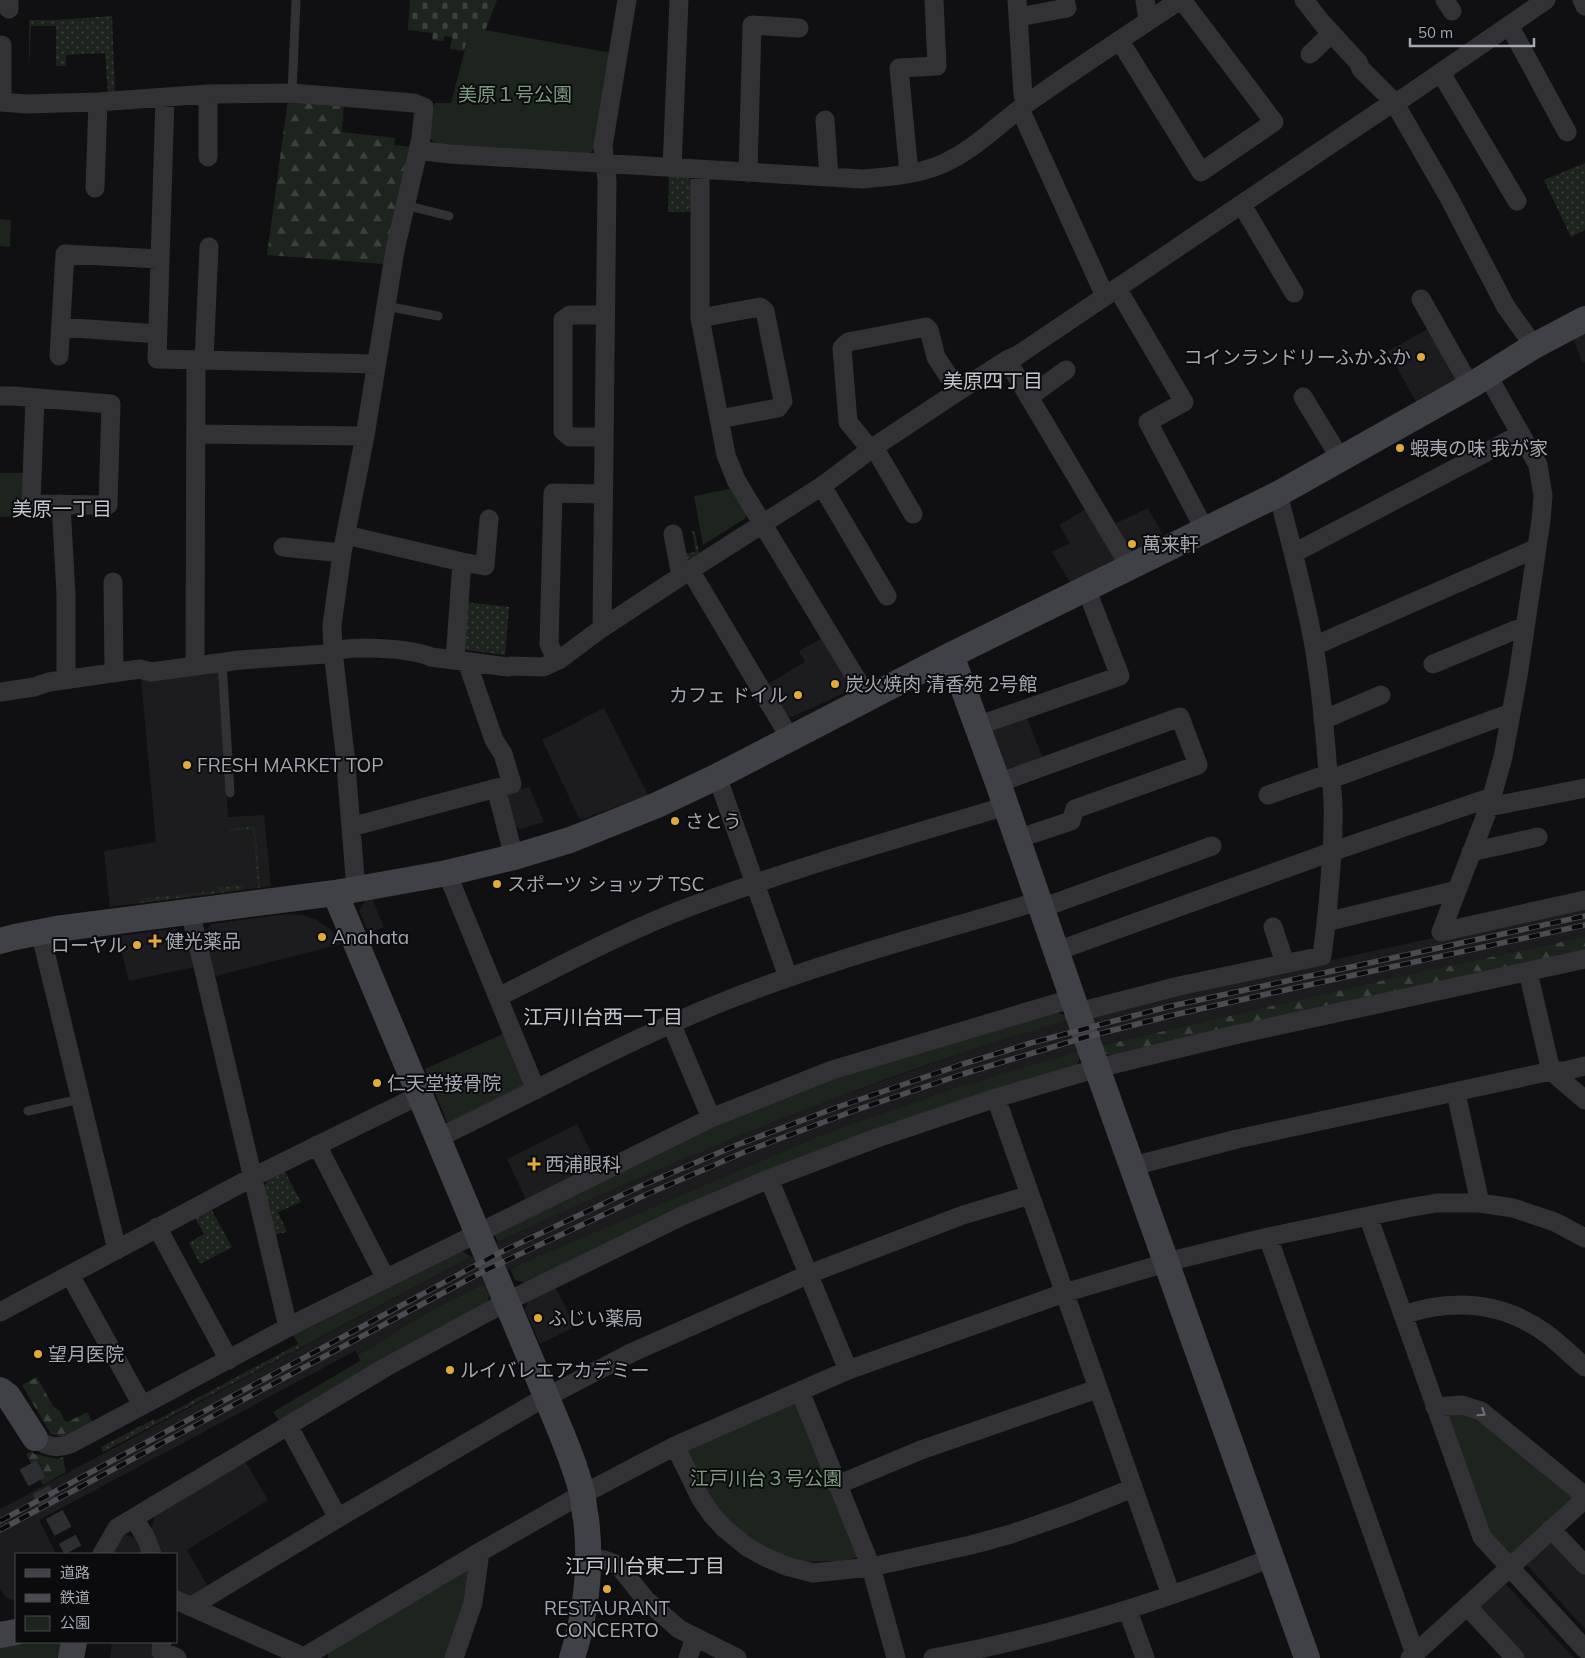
<svg xmlns="http://www.w3.org/2000/svg" width="1585" height="1658" font-family="Mulish,'Noto Sans JP',sans-serif">
  <defs>
    <pattern id="grass-dots" width="8" height="8" patternUnits="userSpaceOnUse" patternTransform="scale(1.25)"><rect width="8" height="8" fill="#1d241e"/><path d="M2 2h.1M6 6h.1" fill="none" stroke="#3b413c" stroke-width="1.8" stroke-linecap="round"/></pattern>
    <pattern id="forest-firs" width="22" height="20" patternUnits="userSpaceOnUse" patternTransform="scale(1.25)"><rect width="22" height="20" fill="#1d241e"/><path d="M5 1l3.5 6h-7zM16 11l3.5 6h-7z" fill="#3b413c"/></pattern>
    <pattern id="cemetery-stones" width="16" height="16" patternUnits="userSpaceOnUse" patternTransform="scale(1.25)"><rect width="16" height="16" fill="#1d241e"/><path d="M2 7V4a2 2 0 0 1 4 0v3zM10 15v-3a2 2 0 0 1 4 0v3z" fill="#3b413c"/></pattern>
  </defs>
  <rect width="100%" height="100%" fill="#101012"/>
  <path fill="#1c1c1e" d="M 1430,328 L 1457,377 L 1455,385 L 1418,406 L 1388,351 Z
    M 1585,329 L 1585,362 L 1582,362 L 1572,335 Z
    M 1088,508 L 1118,558 L 1071,584 L 1052,552 L 1070,543 L 1059,525 Z
    M 1148,508 L 1165,539 L 1135,555 L 1126,551 L 1112,525 Z
    M 824,637 L 852,685 L 849,691 L 792,717 L 783,714 L 766,685 L 805,662 L 799,651 Z
    M 218,666 L 228,817 L 264,815 L 271,886 L 110,907 L 104,851 L 156,842 L 141,679 Z
    M 604,708 L 648,795 L 580,820 L 542,740 Z
    M 1026,715 L 1044,762 L 1009,774 L 990,734 L 992,727 Z
    M 529,787 L 544,822 L 520,829 L 513,825 L 506,799 L 509,792 Z
    M 367,898 L 372,898 L 384,927 L 369,933 L 359,911 Z
    M 1585,905 L 1585,937 L 1398,977 L 1098,1046 L 1088,1015 L 1327,961 Z
    M 286,914 L 303,915 L 317,920 L 330,929 L 341,944 L 212,977 L 202,936 L 211,924 Z
    M 175,929 L 187,937 L 194,967 L 129,981 L 118,936 Z
    M 1070,1020 L 1081,1051 L 821,1135 L 507,1270 L 496,1243 L 589,1199 L 714,1145 L 827,1101 L 964,1052 L 1027,1031 Z
    M 577,1124 L 597,1165 L 526,1200 L 507,1159 Z
    M 473,1256 L 484,1284 L 428,1312 L 358,1355 L 355,1351 L 39,1520 L 56,1554 L 16,1554 L 16,1602 L 5,1597 L 0,1588 L 0,1509 Z
    M 555,1286 L 575,1327 L 540,1344 L 525,1310 L 528,1300 Z
    M 245,1461 L 268,1500 L 187,1550 L 209,1588 L 190,1597 L 176,1590 L 176,1554 L 160,1554 L 151,1529 L 155,1516 Z
    M 123,1534 L 138,1539 L 145,1554 L 112,1554 Z
    M 1548,1539 L 1585,1573 L 1585,1629 L 1523,1561 Z
    M 1502,1580 L 1574,1658 L 1522,1658 L 1478,1609 Z
    M 112,1642 L 157,1642 L 154,1658 L 110,1658 Z"/>
  <path fill="url(#grass-dots)" d="M 112,16 L 115,93 L 108,94 L 105,53 L 66,55 L 66,66 L 56,66 L 56,26 L 31,26 L 29,69 L 29,20 L 58,20 Z
    M 1585,163 L 1585,230 L 1571,237 L 1544,180 Z
    M 669,174 L 687,176 L 694,184 L 694,212 L 668,212 Z
    M 692,531 L 695,532 L 699,553 L 687,560 L 682,554 L 696,552 Z
    M 465,602 L 509,607 L 505,655 L 466,650 L 461,639 Z
    M 255,826 L 260,888 L 258,888 L 253,830 L 229,831 L 229,829 Z
    M 243,885 L 243,890 L 140,903 L 139,899 L 218,891 L 218,887 Z
    M 284,1170 L 301,1202 L 278,1212 L 287,1232 L 274,1235 L 263,1190 L 269,1177 Z
    M 210,1207 L 232,1247 L 200,1264 L 189,1243 L 204,1234 L 194,1216 Z
    M 298,1344 L 300,1348 L 103,1452 L 101,1447 L 154,1419 L 155,1421 Z"/>
  <path fill="url(#forest-firs)" d="M 288,99 L 344,102 L 342,132 L 395,138 L 394,145 L 409,147 L 384,264 L 267,255 Z
    M 1585,937 L 1585,952 L 1113,1057 L 1101,1051 L 1099,1046 L 1398,977 Z
    M 37,1377 L 53,1406 L 60,1411 L 64,1420 L 68,1422 L 87,1412 L 93,1423 L 67,1438 L 51,1434 L 22,1385 Z
    M 32,1451 L 34,1454 L 58,1459 L 63,1457 L 66,1472 L 43,1485 L 26,1454 Z"/>
  <path fill="url(#cemetery-stones)" d="M 410,0 L 497,0 L 485,31 L 474,29 L 473,34 L 469,34 L 464,51 L 450,49 L 452,37 L 445,36 L 443,41 L 432,40 L 433,33 L 408,30 Z"/>
  <path fill="#1d241e" d="M 474,28 L 612,53 L 596,148 L 586,156 L 446,148 L 428,138 L 430,119 L 435,103 L 451,103 L 469,34 L 473,34 Z
    M 0,219 L 11,220 L 10,247 L 0,246 Z
    M 0,473 L 25,473 L 24,510 L 18,510 L 19,516 L 0,517 Z
    M 733,488 L 747,511 L 746,518 L 703,545 L 694,496 Z
    M 1055,1011 L 1070,1018 L 1070,1020 C 1005,1037 942,1059 879,1082 C 749,1129 623,1183 498,1242 L 495,1235 L 699,1130 L 806,1087 Z
    M 507,1032 L 525,1089 L 449,1127 L 425,1069 Z
    M 1079,1051 L 1081,1056 L 1075,1068 L 527,1283 L 515,1280 L 510,1269 L 525,1262 L 821,1135 L 959,1087 Z
    M 461,1250 L 471,1257 L 300,1348 L 293,1334 Z
    M 484,1284 L 489,1295 L 488,1303 L 281,1423 L 273,1412 L 360,1361 L 358,1355 L 428,1312 Z
    M 797,1401 L 860,1557 L 840,1561 L 802,1562 L 767,1551 L 732,1526 L 706,1495 L 686,1447 Z
    M 1451,1410 L 1471,1411 L 1573,1493 L 1574,1501 L 1516,1555 L 1508,1554 L 1487,1529 L 1448,1416 Z
    M 465,1568 L 473,1571 L 449,1658 L 328,1658 L 328,1651 Z
    M 16,1642 L 62,1642 L 59,1656 L 57,1658 L 0,1658 L 0,1643 Z"/>
  <g fill="none" stroke-linecap="round" stroke-linejoin="round">
    <path stroke="#2d2e32" stroke-width="19" stroke-dasharray="19 9" stroke-linecap="butt" d="M 28,1465 L 73,1550"/>
    <path stroke="#323236" stroke-width="9" d="M 292,93 L 296,0
      M 405,205 L 449,216
      M 386,306 L 438,316
      M 222,662 L 230,793
      M 28,1111 L 80,1099"/>
    <path stroke="#323236" stroke-width="19" d="M 9,0 L 9,9
      M 1017,0 L 1023,95 L 1028,103
      M 1145,0 L 1147,13 L 1151,19
      M 1304,0 L 1322,23 L 1358,62 L 1361,69 L 1394,102 L 1448,196 L 1506,307 L 1534,346
      M 1445,0 L 1452,11
      M 1582,0 L 1585,6
      M 1019,17 L 1067,8 L 1065,0
      M 1509,25 L 1567,132
      M 1120,41 L 1201,172 L 1274,122 L 1182,0
      M 1310,54 L 1332,33
      M 1441,73 L 1517,201
      M 208,94 L 208,157
      M 165,98 L 157,359 L 376,364
      M 0,102 L 27,104 L 98,102 L 208,94 L 292,93 L 414,103 L 424,107 L 421,138 L 395,250 L 365,436 L 342,553 L 332,625 L 333,651 L 345,754 L 356,889
      M 2,102 L 2,45
      M 1020,109 L 1105,296
      M 825,120 L 829,177
      M 418,150 L 449,154 L 862,179 C 888,177 915,175 940,165 C 974,151 1000,122 1029,102 C 1079,67 1130,33 1180,0
      M 672,168 L 679,0
      M 700,170 L 700,318 L 726,455 L 736,480 L 868,698
      M 748,173 L 752,25 L 799,28
      M 909,173 L 899,68 L 937,66 L 934,0
      M 95,188 L 98,102
      M 1242,205 L 1294,293
      M 1117,288 L 1184,402 L 1148,422 L 1205,530
      M 1421,299 L 1470,386
      M 700,318 L 760,307 L 765,311 L 783,401 L 778,408 L 719,419
      M 61,327 L 158,334
      M 59,356 L 65,254 L 159,259
      M 1007,360 L 1130,567
      M 204,361 L 209,247
      M 0,396 L 13,396 L 111,404 L 108,505 L 31,504 L 35,398
      M 1029,397 L 1066,370
      M 1303,397 L 1340,458
      M 196,434 L 365,436
      M 603,437 L 570,437 L 563,431 L 563,320 L 570,315 L 605,315
      M 874,447 L 913,514
      M 871,450 L 848,422 L 842,348 L 848,342 L 926,327 L 929,330 L 936,357 L 958,391
      M 822,486 L 887,596
      M 61,504 L 66,595 L 66,680
      M 673,534 L 681,576
      M 346,535 L 462,562 L 455,660
      M 283,547 L 342,553
      M 1294,553 L 1521,434
      M 462,562 L 485,566 L 489,519
      M 690,570 L 790,738
      M 113,582 L 114,673
      M 602,628 L 607,180 L 603,146 L 627,0
      M 1314,646 L 1537,548
      M 559,660 L 554,655 L 549,644 L 553,493 L 603,494
      M 1433,664 L 1525,626
      M 195,665 L 196,361
      M 0,692 L 34,687 L 49,682 L 140,669 L 151,672 L 240,660 L 326,654 C 346,644 411,648 431,657 L 508,667 L 512,666 L 543,667 L 559,660 L 602,628 L 681,576 L 822,486 L 874,447 L 960,390 L 1007,360 L 1018,355 L 1383,109 L 1405,97 L 1546,0
      M 1323,720 L 1381,695
      M 977,726 L 1120,676 L 1086,588
      M 717,776 L 788,977
      M 1331,779 L 1511,713
      M 998,783 L 1180,717 L 1198,765 L 1075,809 L 1071,821 L 1017,839
      M 496,788 L 514,857
      M 1268,795 L 1328,774
      M 1489,807 L 1585,788
      M 351,827 L 512,784 L 503,754 L 494,740 L 467,662
      M 1471,852 L 1538,837
      M 447,873 L 536,1090
      M 1042,908 L 1212,846
      M 190,911 L 288,1327
      M 1326,922 L 1457,890
      M 1273,927 L 1285,963
      M 40,931 L 117,1250
      M 1441,932 L 1489,807 L 1503,757 L 1518,676 L 1541,520 L 1543,496 L 1538,465 L 1488,376
      M 1441,932 L 1585,900
      M 1057,951 L 1331,852 L 1492,797
      M 1528,972 L 1551,1071 L 1585,1100
      M 498,997 C 561,966 623,932 689,907 C 793,868 900,838 1006,806
      M 1079,1012 L 1179,986 L 1322,956 C 1326,927 1341,794 1328,774 C 1325,732 1321,688 1314,646 C 1305,595 1291,544 1278,494
      M 671,1023 L 711,1118
      M 1456,1093 L 1480,1203
      M 996,1098 L 1171,1595
      M 438,1138 C 534,1092 627,1040 725,1001 C 827,960 935,933 1039,901
      M 317,1145 L 386,1279
      M 1133,1166 L 1237,1139 L 1551,1071 L 1564,1071 L 1585,1066
      M 769,1179 L 848,1370
      M 1368,1216 L 1482,1537 L 1585,1649
      M 157,1227 L 229,1360
      M 1268,1237 L 1415,1654
      M 70,1275 L 142,1405
      M 0,1312 L 253,1177 L 420,1095
      M 1403,1315 C 1454,1298 1503,1302 1547,1334 C 1560,1344 1572,1356 1585,1367
      M 800,1391 L 871,1567 L 896,1658
      M 1435,1407 L 1462,1405 L 1481,1411 L 1585,1496
      M 289,1427 L 338,1518
      M 35,1438 C 46,1447 57,1449 70,1444 L 300,1321 L 711,1118 L 832,1070 L 1074,998
      M 675,1446 L 701,1499 L 712,1515 L 725,1529 L 747,1547 L 765,1557 L 786,1566 L 813,1573 L 871,1567 L 971,1545 L 1011,1534 L 1071,1513 L 1133,1488
      M 837,1485 L 921,1450 L 1097,1389
      M 134,1518 L 146,1538 L 152,1554
      M 1551,1529 L 1585,1565
      M 102,1554 L 117,1528 L 386,1367 L 506,1302 L 682,1216 L 769,1179 L 877,1138 L 996,1098 L 1098,1068 L 1230,1036 L 1585,959
      M 588,1559 L 604,1560 L 618,1565 L 646,1600 L 679,1629 L 737,1658
      M 176,1600 L 306,1658
      M 192,1606 L 338,1518 L 535,1403 L 631,1353 L 809,1274 L 963,1215 L 1030,1195
      M 1467,1606 L 1515,1658
      M 1128,1611 L 1145,1658
      M 162,1642 L 161,1651 L 177,1658
      M 304,1657 L 480,1552 L 568,1502 L 675,1446 L 848,1370 L 1064,1293 L 1179,1259 L 1268,1237 L 1407,1208 L 1437,1203 L 1480,1203 L 1513,1208 L 1555,1222 L 1585,1238
      M 454,1658 L 473,1603 L 480,1552
      M 688,1658 L 695,1638
      M 933,1658 C 1049,1637 1161,1602 1271,1558
      M 1410,1658 L 1585,1499"/>
    <path stroke="#404146" stroke-width="26" d="M 951,655 L 998,783 L 1086,1037 L 1307,1658
      M 335,893 L 546,1396 C 559,1428 574,1460 582,1493 C 584,1501 584,1511 586,1519 C 592,1567 586,1613 572,1658
      M 0,941 L 15,937 L 56,929 L 335,893 L 447,873 L 514,857 L 570,840 L 615,822 L 657,805 L 716,777 L 951,655 L 1278,494 L 1470,386 L 1534,346 L 1585,319
      M 0,1390 L 8,1396 L 35,1438
      M 0,1635 L 16,1632
      M 71,1658 L 74,1642"/>
    <g stroke="#4b4c51" stroke-width="5.5">
      <path id="rail" d="M 0,1521 L 497,1254 L 641,1186 L 737,1145 L 835,1108 L 960,1065 L 1031,1043 L 1167,1007 L 1585,916
        M 0,1530 L 482,1272 L 643,1196 L 742,1153 L 853,1111 L 963,1074 L 1086,1037 L 1169,1016 L 1276,992 L 1585,925"/>
    </g>
    <use href="#rail" stroke="#0b0b0d" stroke-width="4" stroke-dasharray="11" stroke-linecap="butt"/>
  </g>
  <defs><path id="oneway-chevron" d="M-2-3.5L2.5 0L-2 3.5" fill="none" stroke-width="1.6" stroke-linecap="round" stroke-linejoin="round" transform="scale(1.25)"/></defs>
  <use stroke="#70727a" href="#oneway-chevron" transform="translate(1482 1413) rotate(33)"/>
  <g fill="#e2aa38" stroke="#0b0b0d" stroke-width="2">
    <circle cx="1421" cy="357" r="5"/>
    <circle cx="1400" cy="448" r="5"/>
    <circle cx="1132" cy="544" r="5"/>
    <circle cx="835" cy="684" r="5"/>
    <circle cx="798" cy="695" r="5"/>
    <circle cx="187" cy="765" r="5"/>
    <circle cx="675" cy="821" r="5"/>
    <circle cx="497" cy="884" r="5"/>
    <circle cx="322" cy="937" r="5"/>
    <path d="M152.5 933.5h5v5h5v5h-5v5h-5v-5h-5v-5h5z"/>
    <circle cx="137" cy="945" r="5"/>
    <circle cx="377" cy="1083" r="5"/>
    <path d="M531.5 1156.5h5v5h5v5h-5v5h-5v-5h-5v-5h5z"/>
    <circle cx="538" cy="1318" r="5"/>
    <circle cx="38" cy="1354" r="5"/>
    <circle cx="450" cy="1370" r="5"/>
    <circle cx="607" cy="1589" r="5"/>
  </g>
  <g text-anchor="middle" dominant-baseline="central" stroke-width="4" stroke-linejoin="round" paint-order="stroke">
    <g font-size="19" fill="#7b9b7d" stroke="#0b0b0d">
      <text x="515" y="94">美原１号公園</text>
      <text x="766" y="1478">江戸川台３号公園</text>
    </g>
    <g font-size="19" fill="#a3a7b1" stroke="#0b0b0d" text-anchor="start">
      <text x="1411" y="357" text-anchor="end">コインランドリーふかふか</text>
      <text x="1410" y="448">蝦夷の味 我が家</text>
      <text x="1142" y="544">萬来軒</text>
      <text x="845" y="684">炭火焼肉 清香苑 2号館</text>
      <text x="788" y="695" text-anchor="end">カフェ ドイル</text>
      <text x="197" y="765">FRESH MARKET TOP</text>
      <text x="685" y="821">さとう</text>
      <text x="507" y="884">スポーツ ショップ TSC</text>
      <text x="332" y="937">Anahata</text>
      <text x="165" y="941">健光薬品</text>
      <text x="127" y="945" text-anchor="end">ローヤル</text>
      <text x="387" y="1083">仁天堂接骨院</text>
      <text x="545" y="1164">西浦眼科</text>
      <text x="548" y="1318">ふじい薬局</text>
      <text x="48" y="1354">望月医院</text>
      <text x="460" y="1370">ルイバレエアカデミー</text>
      <text x="607" y="1608" text-anchor="middle">RESTAURANT<tspan x="607" dy="22">CONCERTO</tspan></text>
    </g>
    <g font-size="20" fill="#c3c6ce" stroke="#0b0b0d">
      <text x="993" y="380">美原四丁目</text>
      <text x="62" y="508">美原一丁目</text>
      <text x="603" y="1016">江戸川台西一丁目</text>
      <text x="645" y="1565">江戸川台東二丁目</text>
    </g>
  </g>
  <rect x="15" y="1553" width="162" height="90" fill="#0b0b0d" stroke="#48494f"/>
  <rect x="25" y="1569" width="25" height="8" fill="#404146" stroke="#48494f"/>
  <text x="60" y="1578" font-size="15" fill="#a3a7b1">道路</text>
  <rect x="25" y="1594" width="25" height="8" fill="#4b4c51" stroke="#48494f"/>
  <text x="60" y="1603" font-size="15" fill="#a3a7b1">鉄道</text>
  <rect x="25" y="1616" width="25" height="15" fill="#1d241e" stroke="#48494f"/>
  <text x="60" y="1628" font-size="15" fill="#a3a7b1">公園</text>
  <path d="M1410 38v8h124v-8" fill="none" stroke="#a3a7b1" stroke-width="2.5"/>
  <text x="1418" y="38" font-size="15" fill="#a3a7b1" stroke="#0b0b0d" stroke-width="4" paint-order="stroke">50 m</text>
</svg>
